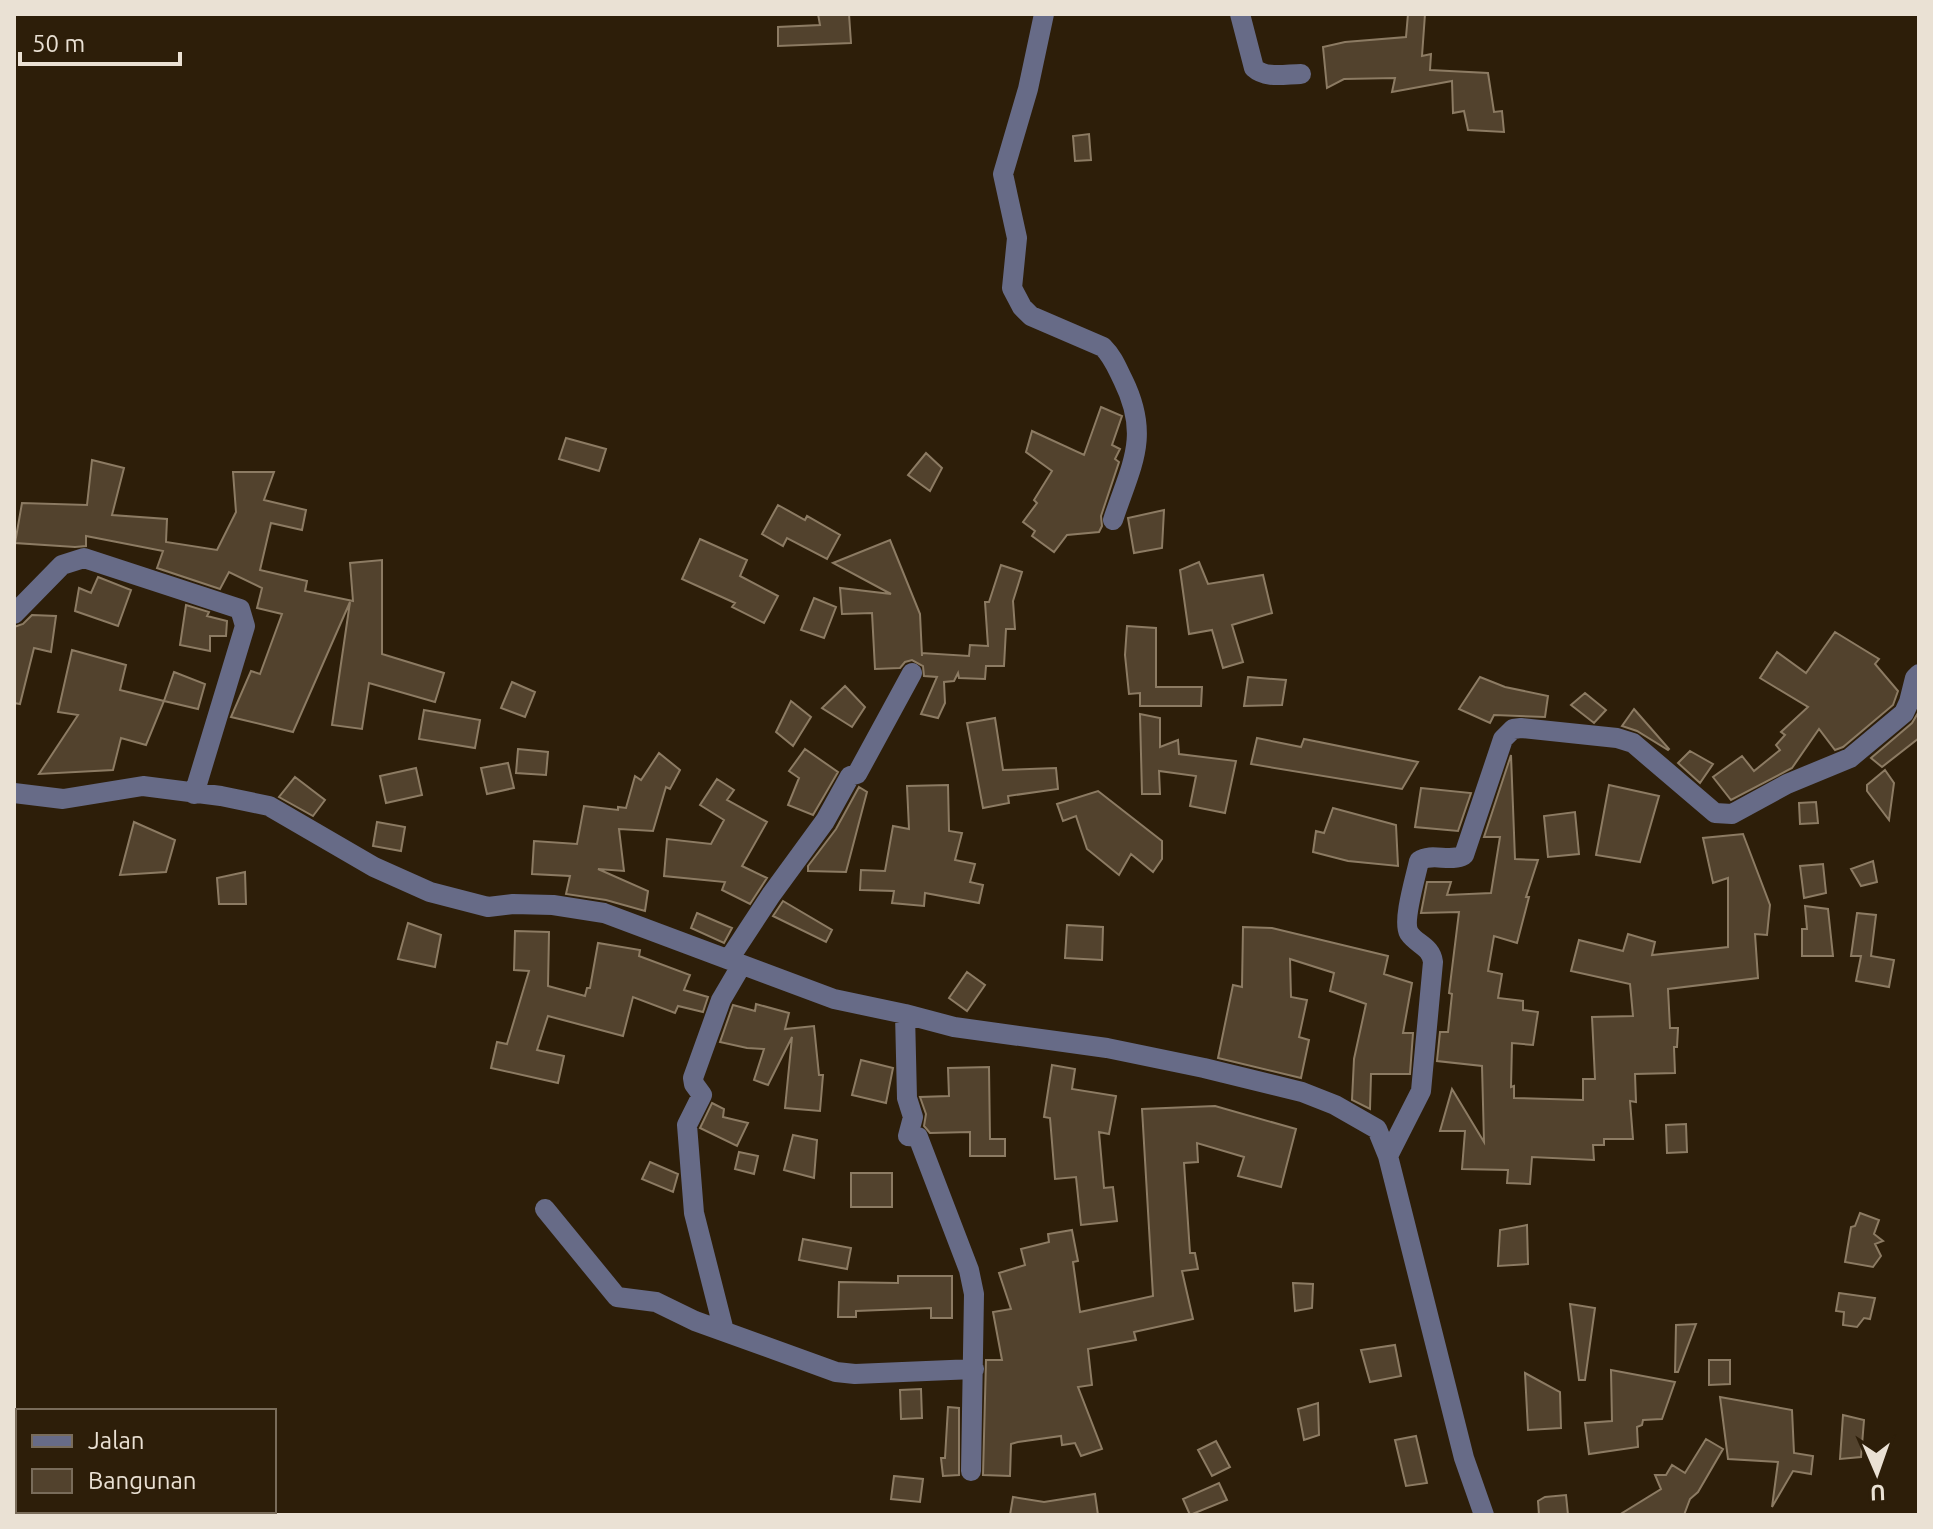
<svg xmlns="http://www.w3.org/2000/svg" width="1933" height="1529" font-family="Ubuntu,sans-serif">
  <rect width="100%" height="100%" fill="#2d1e09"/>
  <path fill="#52422d" stroke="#8c7b63" stroke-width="2" d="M 818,14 L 849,14 L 851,43 L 778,46 L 778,27 L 820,25 Z
    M 1408,14 L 1425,14 L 1422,56 L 1431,54 L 1430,70 L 1488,73 L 1494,112 L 1502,111 L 1504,132 L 1468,130 L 1464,111 L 1453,113 L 1452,81 L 1392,92 L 1395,78 L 1344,79 L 1327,88 L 1323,47 L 1345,42 L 1406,37 Z
    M 1089,134 L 1091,160 L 1075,161 L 1073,136 Z
    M 1101,407 L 1122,416 L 1112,445 L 1120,449 L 1115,459 L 1119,462 L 1101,516 L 1102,526 L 1099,532 L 1067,535 L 1054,552 L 1032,536 L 1035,531 L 1023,522 L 1037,503 L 1034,500 L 1052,471 L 1026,452 L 1032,431 L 1084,455 Z
    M 566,438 L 606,449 L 599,471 L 559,459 Z
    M 926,453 L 942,468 L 930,491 L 908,475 Z
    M 92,460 L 124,468 L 112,515 L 167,519 L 166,542 L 217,550 L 236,512 L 233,472 L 274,472 L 264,500 L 306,510 L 302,530 L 271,523 L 260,570 L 307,581 L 305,591 L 353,601 L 350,563 L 382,560 L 382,654 L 444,673 L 435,702 L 369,683 L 362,729 L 332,725 L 350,602 L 293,732 L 231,717 L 251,671 L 260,674 L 282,614 L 257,608 L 262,588 L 229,572 L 220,589 L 157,568 L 163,551 L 86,536 L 86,546 L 75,547 L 15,543 L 22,503 L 87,505 Z
    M 778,505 L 805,520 L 807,516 L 840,535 L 827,559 L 787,538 L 783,546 L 762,534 Z
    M 1164,510 L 1162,548 L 1134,553 L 1128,518 Z
    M 700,539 L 747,560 L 740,576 L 778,596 L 764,623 L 732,607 L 735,603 L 682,579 Z
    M 890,540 L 920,614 L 922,656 L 922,653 L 969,656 L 970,645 L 988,646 L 985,602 L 989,602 L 1001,565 L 1022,572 L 1013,601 L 1015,629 L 1006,629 L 1004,666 L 986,666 L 985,679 L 959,678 L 958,673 L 954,681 L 944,682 L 945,703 L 938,718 L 921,714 L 937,677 L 924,676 L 923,666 L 912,660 L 905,662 L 900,668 L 875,669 L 872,613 L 842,614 L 840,588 L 891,594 L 833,563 Z
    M 1199,562 L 1208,584 L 1263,575 L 1272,613 L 1232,625 L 1243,662 L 1223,668 L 1212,630 L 1189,634 L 1180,570 Z
    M 98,577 L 131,590 L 118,626 L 75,611 L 79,588 L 91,593 Z
    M 814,598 L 836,607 L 824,638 L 801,630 Z
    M 186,605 L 209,612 L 207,616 L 227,621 L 226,636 L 210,636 L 210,651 L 180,645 Z
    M 32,615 L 56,616 L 51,652 L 34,648 L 20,704 L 14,703 L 14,627 L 23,624 Z
    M 1127,626 L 1156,628 L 1156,687 L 1202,687 L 1201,706 L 1140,706 L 1140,693 L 1129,694 L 1125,655 Z
    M 1835,632 L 1879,659 L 1875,664 L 1898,691 L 1893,705 L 1843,747 L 1835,750 L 1819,729 L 1792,768 L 1731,800 L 1713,777 L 1742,756 L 1754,771 L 1780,750 L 1776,745 L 1785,735 L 1781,732 L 1808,707 L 1760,678 L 1777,652 L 1806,673 Z
    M 72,650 L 126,665 L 120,690 L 164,701 L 146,745 L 121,738 L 113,770 L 39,774 L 78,715 L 58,712 Z
    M 174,672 L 205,684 L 198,709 L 164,701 Z
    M 1248,677 L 1286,680 L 1282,705 L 1244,706 Z
    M 1480,677 L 1505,687 L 1548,696 L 1545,717 L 1494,715 L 1490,723 L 1459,709 Z
    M 512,682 L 535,692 L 525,717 L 501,708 Z
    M 845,686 L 865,707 L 852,727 L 822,708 Z
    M 1585,693 L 1606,710 L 1594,723 L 1571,705 Z
    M 791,701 L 811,717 L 793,746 L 776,732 Z
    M 1634,709 L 1669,749 L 1668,750 L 1637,731 L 1622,726 Z
    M 424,710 L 480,720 L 475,748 L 419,739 Z
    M 1918,713 L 1919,738 L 1882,767 L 1871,758 L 1912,723 Z
    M 1140,714 L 1160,718 L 1160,747 L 1178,740 L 1179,754 L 1236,761 L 1225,813 L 1190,806 L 1196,776 L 1159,771 L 1160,794 L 1142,794 Z
    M 995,718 L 1003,770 L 1056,768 L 1058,789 L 1008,796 L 1009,803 L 983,808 L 967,723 Z
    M 1257,738 L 1301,747 L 1304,739 L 1418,762 L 1402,789 L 1251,764 Z
    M 518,749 L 548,752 L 546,775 L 516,773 Z
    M 805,749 L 838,772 L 813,815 L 788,805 L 799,778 L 789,771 Z
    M 1690,751 L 1713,764 L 1700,783 L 1678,763 Z
    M 659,753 L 680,770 L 670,789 L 666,787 L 653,831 L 619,829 L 624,871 L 598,869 L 648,891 L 645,911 L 606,900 L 566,894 L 570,876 L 532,874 L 534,841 L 577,844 L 584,806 L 618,810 L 618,807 L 626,808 L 635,776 L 641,780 Z
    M 1511,755 L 1515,859 L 1538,860 L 1526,897 L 1529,897 L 1517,943 L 1494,936 L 1488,971 L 1502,974 L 1498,998 L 1523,1001 L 1523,1010 L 1538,1012 L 1533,1045 L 1512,1043 L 1511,1087 L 1514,1086 L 1514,1098 L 1583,1100 L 1583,1079 L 1595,1079 L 1592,1017 L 1633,1016 L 1630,984 L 1571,971 L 1579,940 L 1623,951 L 1628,934 L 1655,942 L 1652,955 L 1728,947 L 1728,878 L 1713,883 L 1703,838 L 1743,834 L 1770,905 L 1767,935 L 1755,934 L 1758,978 L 1668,989 L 1670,1028 L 1678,1028 L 1677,1047 L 1674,1047 L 1675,1073 L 1635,1074 L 1636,1102 L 1630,1101 L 1633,1139 L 1604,1139 L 1604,1145 L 1593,1145 L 1594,1160 L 1532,1157 L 1530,1184 L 1507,1183 L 1508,1170 L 1462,1169 L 1465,1131 L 1440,1131 L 1452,1089 L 1484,1142 L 1482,1066 L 1437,1061 L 1440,1032 L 1448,1032 L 1452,994 L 1449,993 L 1459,912 L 1421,913 L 1427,882 L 1451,882 L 1447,895 L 1491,893 L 1500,837 L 1484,837 Z
    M 508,763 L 514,788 L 487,794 L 481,768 Z
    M 416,768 L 422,795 L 386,803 L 380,776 Z
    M 1885,770 L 1894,783 L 1889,820 L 1867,791 L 1867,785 Z
    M 295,777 L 325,800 L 313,816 L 279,797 Z
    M 717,779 L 734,790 L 727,800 L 767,822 L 742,866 L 767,878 L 750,904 L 722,890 L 725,882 L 664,876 L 667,839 L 711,844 L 724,820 L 700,805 Z
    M 948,785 L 949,831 L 962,833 L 955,860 L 975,864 L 970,882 L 983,885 L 979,903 L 925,893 L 924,906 L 892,903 L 894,891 L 860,890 L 861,870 L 885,871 L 893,826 L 909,829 L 907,786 Z
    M 1609,785 L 1659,796 L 1640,862 L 1596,855 Z
    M 859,787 L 867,792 L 846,872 L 808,871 L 808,866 L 836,829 Z
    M 1421,788 L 1471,793 L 1458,831 L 1415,827 Z
    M 1098,791 L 1162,841 L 1162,859 L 1153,872 L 1131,854 L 1119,875 L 1087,849 L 1076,816 L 1063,821 L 1057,804 Z
    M 1816,802 L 1818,823 L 1800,824 L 1799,803 Z
    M 1333,808 L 1396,825 L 1398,866 L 1348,861 L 1313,852 L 1316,831 L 1324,833 Z
    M 1575,812 L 1579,854 L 1548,857 L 1544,816 Z
    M 134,822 L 175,840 L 166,872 L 120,875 Z
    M 377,822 L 405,827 L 401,851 L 373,846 Z
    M 1873,861 L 1877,882 L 1861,886 L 1851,869 Z
    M 1823,864 L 1826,893 L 1804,898 L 1800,866 Z
    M 245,872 L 246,904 L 219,904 L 217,878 Z
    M 783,901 L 832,930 L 826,942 L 773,916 Z
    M 1805,906 L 1828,909 L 1833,956 L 1802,956 L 1802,929 L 1807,929 Z
    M 697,913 L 732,928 L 724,943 L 691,928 Z
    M 1857,913 L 1876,915 L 1871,956 L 1894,960 L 1889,987 L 1856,981 L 1861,956 L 1851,956 Z
    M 408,923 L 441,935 L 435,967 L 398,959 Z
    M 1067,925 L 1103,927 L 1102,960 L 1065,958 Z
    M 1243,927 L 1272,928 L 1388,956 L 1384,974 L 1412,983 L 1403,1033 L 1413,1033 L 1410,1074 L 1371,1074 L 1370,1109 L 1352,1100 L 1354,1059 L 1366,1004 L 1330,991 L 1334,973 L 1290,959 L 1291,997 L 1307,1000 L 1299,1037 L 1309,1040 L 1301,1078 L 1218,1058 L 1233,985 L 1242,987 Z
    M 515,931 L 549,932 L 548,986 L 585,996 L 587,988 L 590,988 L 598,943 L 640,950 L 639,956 L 690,975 L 684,990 L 708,997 L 703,1012 L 678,1006 L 675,1013 L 633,997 L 623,1036 L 548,1016 L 537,1050 L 564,1056 L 558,1083 L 491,1068 L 497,1042 L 507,1044 L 529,971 L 514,970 Z
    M 967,972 L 985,985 L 967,1011 L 949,998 Z
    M 756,1004 L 789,1013 L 785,1029 L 814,1026 L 819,1075 L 823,1075 L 820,1111 L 785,1108 L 792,1037 L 768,1085 L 754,1080 L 764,1049 L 747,1048 L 720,1042 L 733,1005 L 755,1011 Z
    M 861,1060 L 893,1068 L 886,1103 L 852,1095 Z
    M 1052,1065 L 1075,1069 L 1072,1089 L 1116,1096 L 1109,1134 L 1099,1132 L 1104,1188 L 1113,1187 L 1117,1221 L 1081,1225 L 1076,1177 L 1055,1179 L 1050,1118 L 1044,1117 Z
    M 989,1067 L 990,1139 L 1005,1139 L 1005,1156 L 970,1156 L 970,1132 L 930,1133 L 924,1126 L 926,1114 L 920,1097 L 949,1096 L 948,1068 Z
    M 712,1103 L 724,1109 L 723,1117 L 748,1123 L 737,1146 L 700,1128 Z
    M 1215,1106 L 1296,1129 L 1281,1187 L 1238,1176 L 1244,1157 L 1197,1143 L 1198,1162 L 1184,1163 L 1190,1253 L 1195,1253 L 1198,1269 L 1182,1271 L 1193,1319 L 1134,1332 L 1136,1340 L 1088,1349 L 1092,1385 L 1078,1387 L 1102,1449 L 1081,1456 L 1075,1443 L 1062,1445 L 1061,1436 L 1018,1442 L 1011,1444 L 1010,1476 L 983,1475 L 986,1360 L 1002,1360 L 993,1312 L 1011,1309 L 999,1273 L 1025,1265 L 1021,1249 L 1049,1242 L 1048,1234 L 1072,1230 L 1078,1261 L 1073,1262 L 1080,1312 L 1153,1296 L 1142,1109 Z
    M 1686,1124 L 1687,1152 L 1667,1153 L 1666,1125 Z
    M 793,1135 L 817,1140 L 814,1178 L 784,1170 Z
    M 739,1152 L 758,1156 L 754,1174 L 735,1169 Z
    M 650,1162 L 678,1174 L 673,1192 L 642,1179 Z
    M 851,1173 L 892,1173 L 892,1207 L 851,1207 Z
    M 1860,1213 L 1879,1220 L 1874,1234 L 1883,1241 L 1875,1244 L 1881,1256 L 1873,1267 L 1845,1262 L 1851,1227 L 1855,1226 Z
    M 1527,1225 L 1528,1264 L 1498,1266 L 1500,1230 Z
    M 803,1239 L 851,1248 L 847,1269 L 799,1260 Z
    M 898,1276 L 952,1276 L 952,1318 L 931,1318 L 931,1308 L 856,1311 L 856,1317 L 838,1317 L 839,1282 L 898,1283 Z
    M 1293,1283 L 1313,1284 L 1312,1308 L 1295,1311 Z
    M 1839,1293 L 1875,1298 L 1870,1319 L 1864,1318 L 1857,1327 L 1843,1325 L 1844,1312 L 1836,1311 Z
    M 1570,1304 L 1595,1308 L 1585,1380 L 1579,1380 Z
    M 1696,1324 L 1678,1372 L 1675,1372 L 1676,1325 Z
    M 1395,1345 L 1401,1376 L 1370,1382 L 1361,1350 Z
    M 1709,1360 L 1730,1360 L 1730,1384 L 1709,1385 Z
    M 1611,1370 L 1675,1382 L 1662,1419 L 1643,1420 L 1642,1425 L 1637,1427 L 1638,1447 L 1589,1454 L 1585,1423 L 1612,1421 Z
    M 1525,1373 L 1560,1392 L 1561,1428 L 1528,1430 Z
    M 921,1389 L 922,1418 L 901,1419 L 900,1390 Z
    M 1720,1397 L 1792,1410 L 1794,1453 L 1813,1456 L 1811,1474 L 1793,1471 L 1772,1507 L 1778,1462 L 1728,1459 Z
    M 1318,1403 L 1319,1435 L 1304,1440 L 1298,1409 Z
    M 948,1407 L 959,1408 L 959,1475 L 943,1476 L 941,1458 L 945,1458 Z
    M 1843,1415 L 1864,1420 L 1861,1457 L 1840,1459 Z
    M 1416,1436 L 1427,1483 L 1406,1486 L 1395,1440 Z
    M 1706,1439 L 1723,1449 L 1698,1492 L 1690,1499 L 1684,1515 L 1619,1515 L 1661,1489 L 1655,1475 L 1666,1475 L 1672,1465 L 1685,1473 Z
    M 1216,1441 L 1230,1467 L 1212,1476 L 1198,1450 Z
    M 894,1476 L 923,1479 L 920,1502 L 891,1499 Z
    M 1219,1483 L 1227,1500 L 1190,1515 L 1183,1499 Z
    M 1095,1494 L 1098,1515 L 1010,1515 L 1013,1497 L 1044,1502 Z
    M 1566,1495 L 1568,1515 L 1539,1515 L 1538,1501 L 1545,1497 Z"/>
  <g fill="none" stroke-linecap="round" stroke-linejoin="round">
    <path stroke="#676b87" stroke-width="20" d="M 1044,14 L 1028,89 L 1003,174 L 1017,238 L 1012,288 L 1022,307 L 1031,316 L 1103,347 C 1113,357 1117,368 1123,380 C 1151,437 1131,465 1113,520
      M 1240,14 L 1254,68 C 1266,79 1286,74 1301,74
      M 14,614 L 62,565 L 84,558 L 240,609 L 245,626 L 194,794
      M 14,793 L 63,799 L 143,786 L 221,796 L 269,806 L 374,867 L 430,892 L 488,907 L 513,904 L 553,905 L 604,913 L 834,999 L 905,1014 L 954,1027 L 1107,1048 L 1204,1068 L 1302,1092 L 1335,1105 L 1377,1129 L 1388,1156 L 1464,1458 L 1484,1515
      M 729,959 L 771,895 L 825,821 L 850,776 L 857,774 L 912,673
      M 905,1014 L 907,1098 L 913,1117 L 908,1136 L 918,1137 L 969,1270 L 974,1294 L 971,1471
      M 1388,1156 L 1421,1091 L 1433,962 C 1431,946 1417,945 1409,933 C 1402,921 1416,876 1419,861 C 1432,852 1450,863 1464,855 L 1503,739 L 1513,729 L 1521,728 L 1617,738 L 1633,743 L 1715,813 L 1732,814 L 1787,784 L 1850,758 L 1904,713 L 1909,702 L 1915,678 L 1919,674
      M 545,1209 L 617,1297 L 656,1302 L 695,1321 L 836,1372 L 855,1374 L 974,1369
      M 724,1331 L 694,1213 L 687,1125 L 702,1095 L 694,1084 L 693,1078 L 721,1000 L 741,966"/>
  </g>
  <rect width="1933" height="1529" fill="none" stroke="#eae1d4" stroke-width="32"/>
  <rect x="16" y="1409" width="260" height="104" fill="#2d1e09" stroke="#796c5a" stroke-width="2"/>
  <rect x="32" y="1435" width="40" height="12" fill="#676b87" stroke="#796c5a" stroke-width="2"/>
  <text x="88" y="1449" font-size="24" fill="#eae1d4">Jalan</text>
  <rect x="32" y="1469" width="40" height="24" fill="#52422d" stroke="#796c5a" stroke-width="2"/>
  <text x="88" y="1489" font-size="24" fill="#eae1d4">Bangunan</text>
  <g transform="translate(1877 1473) rotate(178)" stroke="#2d1e09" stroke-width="6" paint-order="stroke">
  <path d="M0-6L14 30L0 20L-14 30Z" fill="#eae1d4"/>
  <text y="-12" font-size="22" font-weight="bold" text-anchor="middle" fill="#eae1d4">U</text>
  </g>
  <path d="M20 52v12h160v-12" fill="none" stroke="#eae1d4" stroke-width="4"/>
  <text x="32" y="52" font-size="24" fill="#eae1d4" stroke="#2d1e09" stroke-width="6" paint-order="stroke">50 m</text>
</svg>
